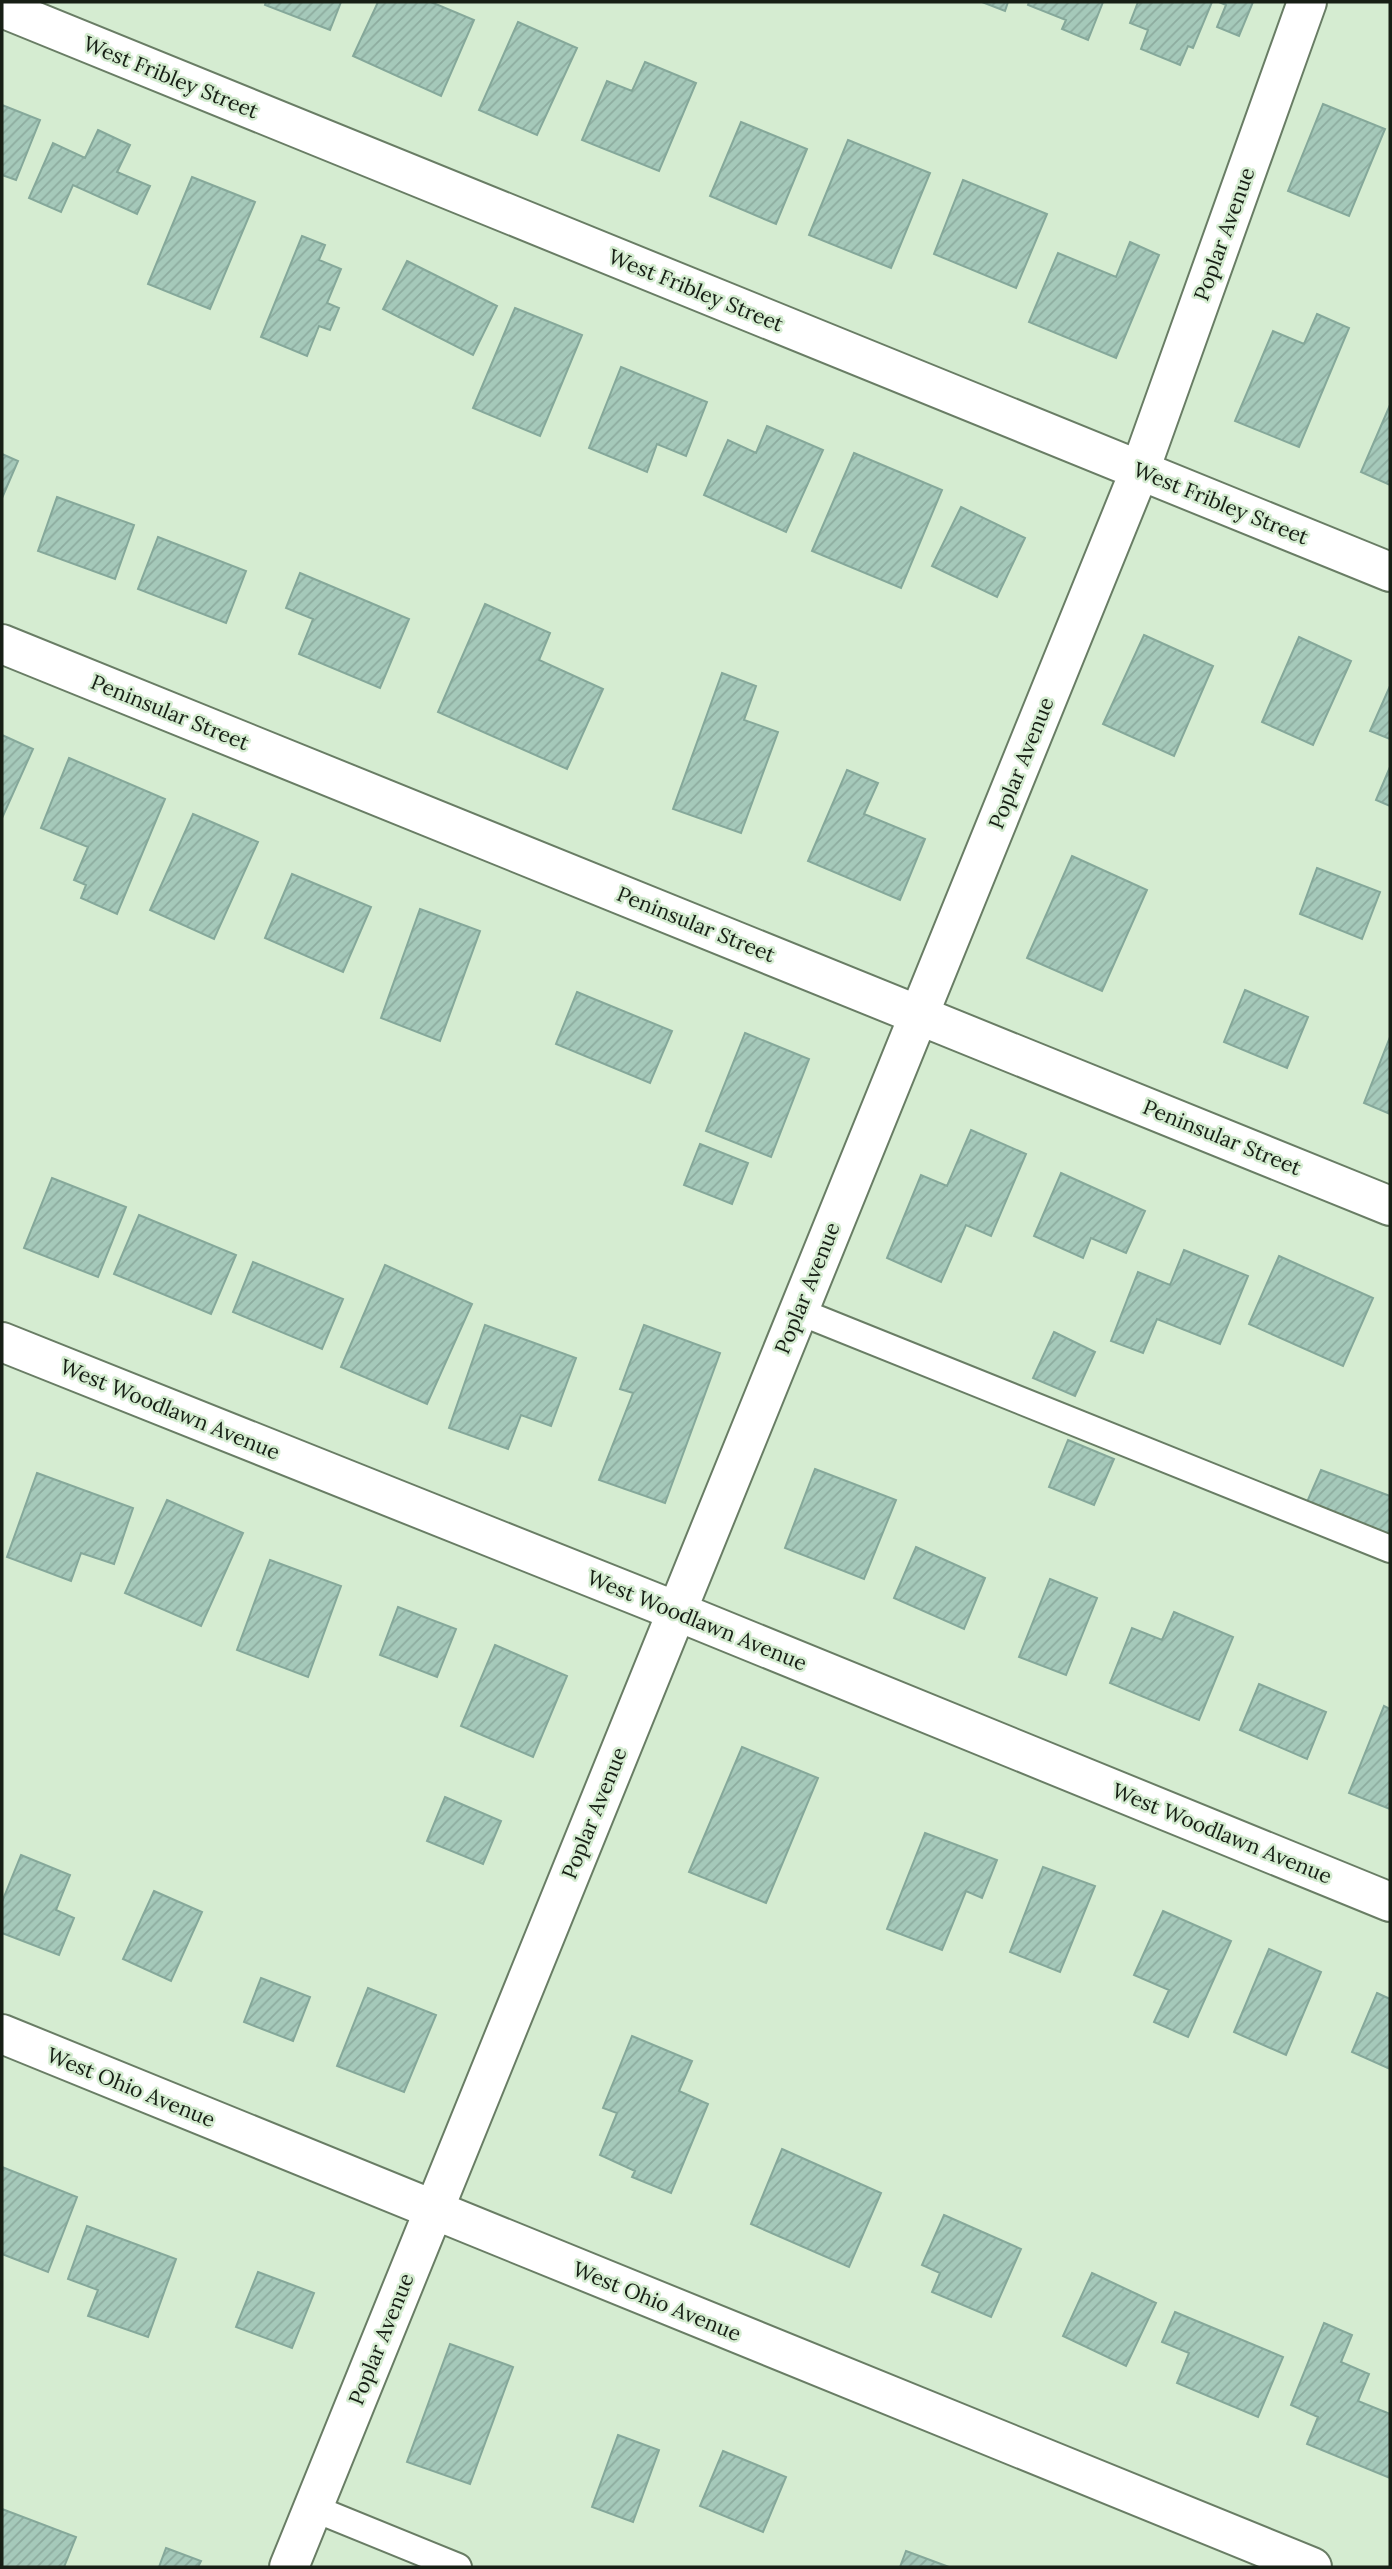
<svg xmlns="http://www.w3.org/2000/svg" width="1392" height="2569" font-family="Lora,serif">
  <defs>
    <pattern id="building-hatch" width="6" height="6" patternUnits="userSpaceOnUse" patternTransform="scale(1.75)"><rect width="6" height="6" fill="#a5c9ba"/><path d="M-1 1l2-2M0 6l6-6M5 7l2-2" fill="none" stroke="#8dac9f"/></pattern>
  </defs>
  <rect width="100%" height="100%" fill="#d5ecd1"/>
  <path fill="url(#building-hatch)" stroke="#85a89a" stroke-width="2" d="M 266,2 L 341,2 L 330,30 L 265,5 Z
    M 378,2 L 431,2 L 474,20 L 441,96 L 353,56 Z
    M 982,2 L 1008,2 L 1005,11 Z
    M 1029,2 L 1103,2 L 1088,40 L 1062,29 L 1066,20 L 1028,5 Z
    M 1138,2 L 1212,2 L 1193,48 L 1188,46 L 1180,65 L 1141,49 L 1148,30 L 1130,23 Z
    M 1219,2 L 1253,2 L 1239,36 L 1217,27 L 1226,5 Z
    M 518,22 L 577,48 L 537,135 L 479,110 Z
    M 645,62 L 696,83 L 659,171 L 582,140 L 607,81 L 632,91 Z
    M 1323,104 L 1385,129 L 1349,216 L 1288,191 Z
    M 2,105 L 40,120 L 16,180 L 2,175 Z
    M 741,122 L 807,149 L 776,224 L 710,196 Z
    M 98,130 L 130,145 L 117,172 L 150,186 L 137,214 L 73,185 L 61,212 L 29,198 L 53,143 L 85,158 Z
    M 848,140 L 930,173 L 891,268 L 809,235 Z
    M 192,177 L 255,202 L 210,309 L 148,284 Z
    M 963,180 L 1047,214 L 1016,288 L 934,254 Z
    M 302,236 L 325,245 L 319,260 L 341,269 L 327,303 L 339,308 L 330,330 L 319,326 L 307,356 L 261,337 Z
    M 1130,242 L 1159,255 L 1116,358 L 1029,322 L 1058,253 L 1116,277 Z
    M 407,261 L 497,306 L 473,355 L 383,309 Z
    M 515,308 L 582,335 L 540,436 L 473,408 Z
    M 1317,314 L 1349,328 L 1299,447 L 1235,421 L 1273,331 L 1304,344 Z
    M 621,367 L 707,402 L 686,456 L 657,444 L 647,472 L 589,448 Z
    M 1390,405 L 1390,485 L 1361,472 Z
    M 767,426 L 823,450 L 786,532 L 704,495 L 728,440 L 756,453 Z
    M 854,453 L 942,490 L 901,588 L 812,551 Z
    M 2,454 L 18,461 L 2,498 Z
    M 57,497 L 134,525 L 115,579 L 38,551 Z
    M 961,507 L 1025,538 L 997,597 L 932,566 Z
    M 158,537 L 246,571 L 226,623 L 138,589 Z
    M 300,573 L 409,619 L 380,688 L 299,654 L 313,619 L 286,608 Z
    M 485,604 L 550,633 L 539,660 L 603,689 L 567,769 L 438,712 Z
    M 1144,635 L 1213,666 L 1174,756 L 1103,724 Z
    M 1299,637 L 1351,661 L 1313,745 L 1262,722 Z
    M 722,673 L 756,686 L 744,720 L 778,732 L 741,833 L 673,809 Z
    M 1390,686 L 1390,739 L 1370,731 Z
    M 2,735 L 33,749 L 2,818 Z
    M 69,758 L 165,799 L 117,914 L 81,898 L 86,885 L 74,880 L 88,847 L 41,828 Z
    M 1390,767 L 1390,806 L 1376,800 Z
    M 847,770 L 878,783 L 864,814 L 925,839 L 900,900 L 808,861 Z
    M 193,814 L 258,842 L 214,939 L 150,910 Z
    M 1072,856 L 1147,890 L 1102,991 L 1027,958 Z
    M 1317,868 L 1380,892 L 1362,939 L 1300,914 Z
    M 292,874 L 371,907 L 343,972 L 265,938 Z
    M 420,909 L 480,931 L 440,1041 L 381,1018 Z
    M 1245,990 L 1308,1017 L 1287,1068 L 1224,1042 Z
    M 577,992 L 672,1031 L 650,1083 L 556,1044 Z
    M 745,1033 L 809,1059 L 771,1157 L 706,1131 Z
    M 1390,1037 L 1390,1114 L 1364,1103 Z
    M 971,1130 L 1026,1154 L 991,1236 L 966,1225 L 941,1282 L 887,1258 L 921,1175 L 947,1186 Z
    M 700,1144 L 748,1163 L 732,1204 L 684,1185 Z
    M 1061,1173 L 1145,1211 L 1126,1253 L 1091,1238 L 1083,1258 L 1034,1236 Z
    M 52,1178 L 126,1207 L 98,1277 L 24,1248 Z
    M 139,1215 L 236,1255 L 211,1314 L 114,1274 Z
    M 1184,1250 L 1248,1276 L 1220,1344 L 1157,1319 L 1143,1353 L 1111,1341 L 1138,1272 L 1170,1285 Z
    M 1279,1256 L 1373,1298 L 1343,1366 L 1249,1324 Z
    M 253,1262 L 343,1299 L 322,1349 L 233,1312 Z
    M 385,1265 L 472,1304 L 427,1404 L 341,1367 Z
    M 485,1325 L 576,1358 L 551,1426 L 521,1415 L 508,1449 L 449,1428 Z
    M 644,1325 L 720,1353 L 665,1503 L 599,1480 L 633,1393 L 620,1389 Z
    M 1054,1332 L 1095,1352 L 1075,1396 L 1033,1378 Z
    M 1068,1440 L 1114,1459 L 1094,1505 L 1049,1487 Z
    M 815,1469 L 896,1500 L 864,1579 L 785,1548 Z
    M 1321,1470 L 1390,1496 L 1390,1534 L 1307,1502 Z
    M 37,1473 L 133,1508 L 114,1564 L 81,1553 L 71,1581 L 7,1557 Z
    M 167,1500 L 243,1533 L 201,1626 L 125,1593 Z
    M 916,1547 L 985,1578 L 964,1629 L 894,1598 Z
    M 270,1560 L 341,1586 L 308,1677 L 237,1650 Z
    M 1050,1579 L 1097,1598 L 1066,1675 L 1019,1657 Z
    M 398,1607 L 456,1629 L 437,1677 L 380,1655 Z
    M 1174,1612 L 1233,1637 L 1199,1720 L 1110,1683 L 1132,1628 L 1162,1640 Z
    M 495,1645 L 567,1676 L 533,1757 L 461,1726 Z
    M 1259,1684 L 1326,1712 L 1307,1759 L 1240,1730 Z
    M 1384,1706 L 1390,1709 L 1390,1809 L 1349,1793 Z
    M 742,1747 L 818,1778 L 766,1903 L 689,1872 Z
    M 445,1797 L 501,1821 L 483,1864 L 427,1841 Z
    M 925,1833 L 997,1860 L 982,1898 L 966,1891 L 942,1950 L 887,1929 Z
    M 21,1855 L 70,1875 L 56,1910 L 74,1918 L 59,1955 L 2,1933 L 2,1902 Z
    M 1043,1867 L 1095,1886 L 1060,1972 L 1010,1952 Z
    M 154,1891 L 202,1912 L 171,1981 L 123,1959 Z
    M 1163,1911 L 1231,1941 L 1188,2037 L 1154,2022 L 1169,1990 L 1134,1975 Z
    M 1269,1949 L 1321,1972 L 1286,2055 L 1234,2032 Z
    M 261,1978 L 310,1997 L 293,2041 L 244,2022 Z
    M 368,1988 L 436,2015 L 404,2092 L 337,2066 Z
    M 1377,1993 L 1390,1999 L 1390,2069 L 1352,2052 Z
    M 632,2036 L 692,2061 L 679,2091 L 708,2104 L 671,2193 L 632,2177 L 635,2171 L 600,2155 L 617,2113 L 603,2108 Z
    M 782,2149 L 881,2193 L 849,2267 L 751,2224 Z
    M 2,2167 L 77,2197 L 48,2272 L 2,2254 Z
    M 944,2215 L 1021,2249 L 991,2317 L 932,2292 L 940,2273 L 922,2265 Z
    M 87,2226 L 176,2259 L 148,2337 L 88,2316 L 98,2290 L 68,2279 Z
    M 258,2272 L 314,2293 L 292,2348 L 236,2327 Z
    M 1092,2273 L 1156,2303 L 1126,2366 L 1063,2336 Z
    M 1175,2312 L 1283,2357 L 1258,2417 L 1177,2383 L 1189,2353 L 1162,2342 Z
    M 1324,2323 L 1352,2335 L 1341,2362 L 1369,2374 L 1358,2401 L 1390,2414 L 1390,2478 L 1307,2444 L 1318,2417 L 1291,2405 Z
    M 450,2344 L 513,2367 L 470,2484 L 407,2462 Z
    M 618,2435 L 659,2450 L 633,2522 L 592,2507 Z
    M 723,2451 L 786,2477 L 763,2532 L 700,2506 Z
    M 2,2509 L 76,2537 L 64,2567 L 2,2567 Z
    M 166,2548 L 201,2561 L 198,2567 L 159,2567 Z
    M 906,2551 L 949,2567 L 900,2567 Z"/>
  <g fill="none" stroke-linecap="round" stroke-linejoin="round">
    <g stroke="#697d65" stroke-width="30">
      <path id="lane" d="M 798,1311 L 1390,1549
        M 313,2508 L 458,2567"/>
    </g>
    <g stroke="#697d65" stroke-width="42">
      <path id="street" d="M 2,8 L 1390,572
        M 2,644 L 1390,1206
        M 2,1342 L 676,1611 L 1390,1902
        M 2,2034 L 1312,2567
        M 289,2567 L 1140,470 L 1307,2"/>
    </g>
    <use href="#lane" stroke="#fff" stroke-width="26"/>
    <use href="#street" stroke="#fff" stroke-width="38"/>
  </g>
  <g text-anchor="middle" dominant-baseline="central" stroke-width="5" stroke-linejoin="round" paint-order="stroke">
    <g font-size="21" fill="#171f15" stroke="#d5ecd1">
      <text transform="translate(171 77) rotate(22)">West Fribley Street</text>
      <text transform="translate(1224 234) rotate(-70)">Poplar Avenue</text>
      <text transform="translate(696 290) rotate(22)">West Fribley Street</text>
      <text transform="translate(1221 503) rotate(22)">West Fribley Street</text>
      <text transform="translate(170 712) rotate(22)">Peninsular Street</text>
      <text transform="translate(1021 763) rotate(-68)">Poplar Avenue</text>
      <text transform="translate(696 924) rotate(22)">Peninsular Street</text>
      <text transform="translate(1222 1137) rotate(22)">Peninsular Street</text>
      <text transform="translate(807 1288) rotate(-68)">Poplar Avenue</text>
      <text transform="translate(170 1409) rotate(22)">West Woodlawn Avenue</text>
      <text transform="translate(697 1620) rotate(22)">West Woodlawn Avenue</text>
      <text transform="translate(594 1813) rotate(-68)">Poplar Avenue</text>
      <text transform="translate(1222 1833) rotate(22)">West Woodlawn Avenue</text>
      <text transform="translate(131 2087) rotate(22)">West Ohio Avenue</text>
      <text transform="translate(657 2301) rotate(22)">West Ohio Avenue</text>
      <text transform="translate(381 2339) rotate(-68)">Poplar Avenue</text>
    </g>
  </g>
  <rect width="1392" height="2569" fill="none" stroke="#171f15" stroke-width="7"/>
</svg>
